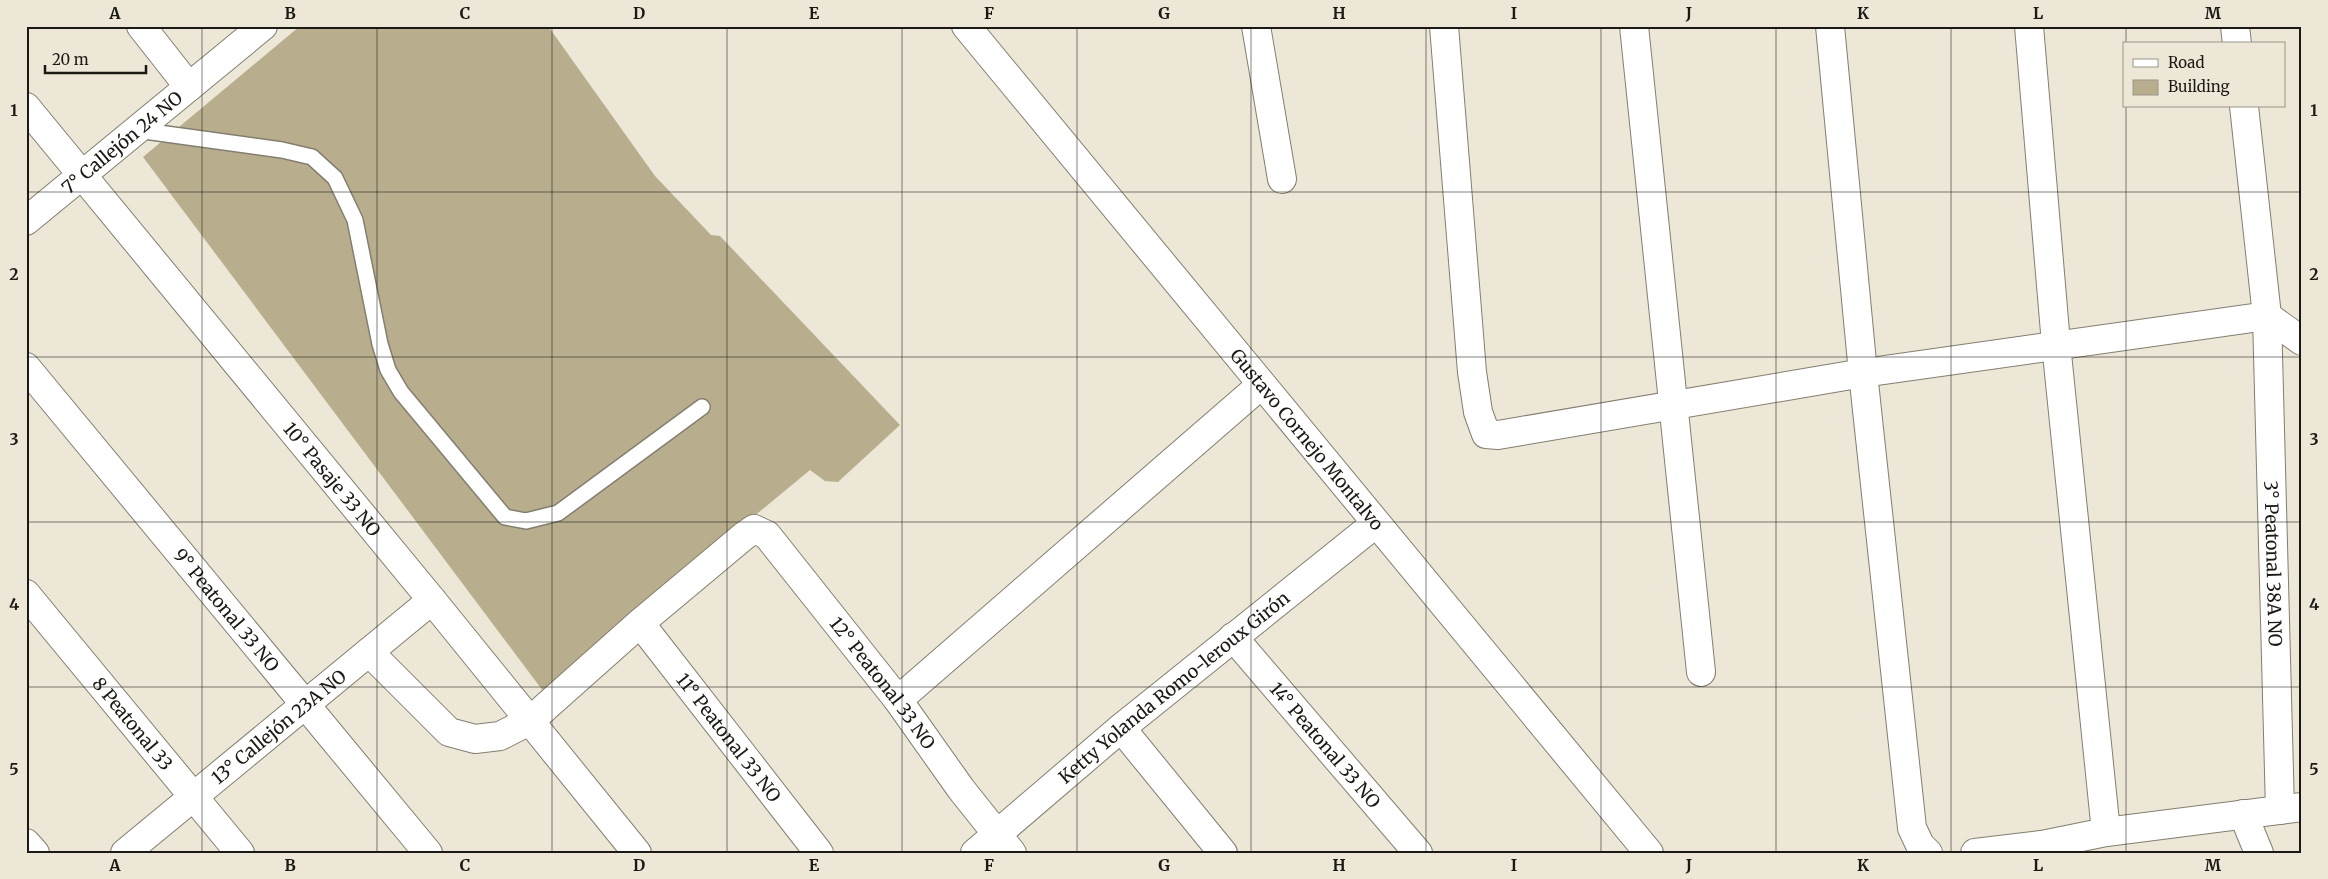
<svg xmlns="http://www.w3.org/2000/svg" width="2328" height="879" font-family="Merriweather,serif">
  <rect width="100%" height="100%" fill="#ede7d7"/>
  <path fill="#b8ae8e" d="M 300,26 L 548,26 L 655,176 L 711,235 L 720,236 L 900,425 L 838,482 L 825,481 L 810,470 L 543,691 L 143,157 Z"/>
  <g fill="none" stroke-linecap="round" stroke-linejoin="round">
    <g stroke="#837e6f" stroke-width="18">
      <path id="service" d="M 137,130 L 282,150 L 312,157 L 335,178 L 355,220 L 380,344 L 388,370 L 401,392 L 505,517 L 526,521 L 558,513 L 702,407"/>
    </g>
    <g stroke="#837e6f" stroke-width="30">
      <g id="minor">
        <path d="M 141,26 L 189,87"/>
        <path id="s1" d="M 966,26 L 1649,853"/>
        <path d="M 1256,26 L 1282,179"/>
        <path d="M 1444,26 L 1472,372 L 1478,412 L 1486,434 L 1498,435 L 1863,373 L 2267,316"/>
        <path d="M 1634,26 L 1701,672"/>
        <path d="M 1830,26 L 1863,373 L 1912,828 L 1920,845 L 1928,853"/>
        <path d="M 2029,26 L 2056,344 L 2106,832"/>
        <path d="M 2235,26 L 2237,44"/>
        <path id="s2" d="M 2244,106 L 2267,316 L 2280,810"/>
        <path id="s3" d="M 26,107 L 432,600 L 637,853"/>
        <path id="s4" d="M 26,221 L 263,26"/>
        <path d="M 2267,316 L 2302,341"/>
        <path id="s5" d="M 26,367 L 428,853"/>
        <path id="s6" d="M 26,594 L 240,853"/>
        <path id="s7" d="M 640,623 L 819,853"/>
        <path id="s8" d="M 1233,637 L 1418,853"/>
        <path id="s9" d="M 369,652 L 449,732 L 475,739 L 500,736 L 531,720 L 640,623 L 744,536 L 754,529 L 767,535 L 898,700 L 961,789 L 1012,853"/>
        <path d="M 898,700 L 1261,385"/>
        <path d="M 1121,728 L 1223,853"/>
        <path d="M 2243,814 L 2259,853"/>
        <path d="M 26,843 L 35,853"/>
        <path id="s10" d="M 125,853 L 432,600"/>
        <path id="s11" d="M 975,853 L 1121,728 L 1375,524"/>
        <path d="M 1975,853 L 2042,845"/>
        <path d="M 2046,853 L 2042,845 L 2106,832 L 2302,807"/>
      </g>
    </g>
    <use href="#service" stroke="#fff" stroke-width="15"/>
    <use href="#minor" stroke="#fff" stroke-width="28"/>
  </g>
  <path fill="none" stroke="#1b1913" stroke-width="1" stroke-opacity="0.55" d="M 202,26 L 202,853M 377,26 L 377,853M 552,26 L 552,853M 727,26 L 727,853M 902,26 L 902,853M 1077,26 L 1077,853M 1251,26 L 1251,853M 1426,26 L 1426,853M 1601,26 L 1601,853M 1776,26 L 1776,853M 1951,26 L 1951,853M 2126,26 L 2126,44M 2126,106 L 2126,853M 26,192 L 2302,192M 26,357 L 2302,357M 26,522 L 2302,522M 26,687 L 2302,687"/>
  <g text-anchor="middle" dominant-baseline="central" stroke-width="5" stroke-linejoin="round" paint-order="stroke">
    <g font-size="18" fill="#1b1913" stroke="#ede7d7">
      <text stroke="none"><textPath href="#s4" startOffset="124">7° Callejón 24 NO</textPath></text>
      <text stroke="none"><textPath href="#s1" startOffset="536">Gustavo Cornejo Montalvo</textPath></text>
      <text stroke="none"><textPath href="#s3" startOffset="482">10° Pasaje 33 NO</textPath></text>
      <text stroke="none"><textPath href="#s2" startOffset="459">3° Peatonal 38A NO</textPath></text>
      <text stroke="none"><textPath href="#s5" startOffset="315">9° Peatonal 33 NO</textPath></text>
      <text stroke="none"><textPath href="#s9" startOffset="696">12° Peatonal 33 NO</textPath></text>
      <text stroke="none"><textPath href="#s11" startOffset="259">Ketty Yolanda Romo-leroux Girón</textPath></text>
      <text stroke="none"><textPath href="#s6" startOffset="168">8 Peatonal 33</textPath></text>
      <text stroke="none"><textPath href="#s10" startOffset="199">13° Callejón 23A NO</textPath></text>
      <text stroke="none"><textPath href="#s7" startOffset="145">11° Peatonal 33 NO</textPath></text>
      <text stroke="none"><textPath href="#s8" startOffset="142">14° Peatonal 33 NO</textPath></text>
    </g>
  </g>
  <rect width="2328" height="879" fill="none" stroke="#ede7d7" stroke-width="55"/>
  <rect x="2123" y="42" width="162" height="65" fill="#ede7d7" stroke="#999589"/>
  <rect x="2133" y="59" width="25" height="8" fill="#ffffff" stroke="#999589"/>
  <text x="2168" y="68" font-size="15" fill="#1b1913">Road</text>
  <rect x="2133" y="80" width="25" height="15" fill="#b8ae8e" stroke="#999589"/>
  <text x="2168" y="92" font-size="15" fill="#1b1913">Building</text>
  <path d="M45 65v8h101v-8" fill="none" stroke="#1b1913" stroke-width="2.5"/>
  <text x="52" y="65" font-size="15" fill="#1b1913" stroke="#ede7d7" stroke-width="4" paint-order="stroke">20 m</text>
  <rect x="28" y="28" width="2272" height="824" fill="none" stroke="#1b1913" stroke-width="2"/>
  <g font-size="16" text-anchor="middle" font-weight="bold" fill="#1b1913">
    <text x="115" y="19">A</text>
    <text x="290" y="19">B</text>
    <text x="465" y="19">C</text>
    <text x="639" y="19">D</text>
    <text x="814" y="19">E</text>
    <text x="989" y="19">F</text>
    <text x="1164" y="19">G</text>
    <text x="1339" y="19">H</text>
    <text x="1514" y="19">I</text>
    <text x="1689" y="19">J</text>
    <text x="1863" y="19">K</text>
    <text x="2038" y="19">L</text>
    <text x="2213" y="19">M</text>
    <text x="14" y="116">1</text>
    <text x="2314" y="116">1</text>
    <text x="14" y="280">2</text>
    <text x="2314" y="280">2</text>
    <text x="14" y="445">3</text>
    <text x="2314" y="445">3</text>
    <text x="14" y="610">4</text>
    <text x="2314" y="610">4</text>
    <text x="14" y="775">5</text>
    <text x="2314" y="775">5</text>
    <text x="115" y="871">A</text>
    <text x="290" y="871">B</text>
    <text x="465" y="871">C</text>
    <text x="639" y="871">D</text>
    <text x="814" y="871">E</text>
    <text x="989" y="871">F</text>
    <text x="1164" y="871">G</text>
    <text x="1339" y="871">H</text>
    <text x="1514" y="871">I</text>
    <text x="1689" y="871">J</text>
    <text x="1863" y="871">K</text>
    <text x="2038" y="871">L</text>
    <text x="2213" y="871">M</text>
  </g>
</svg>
